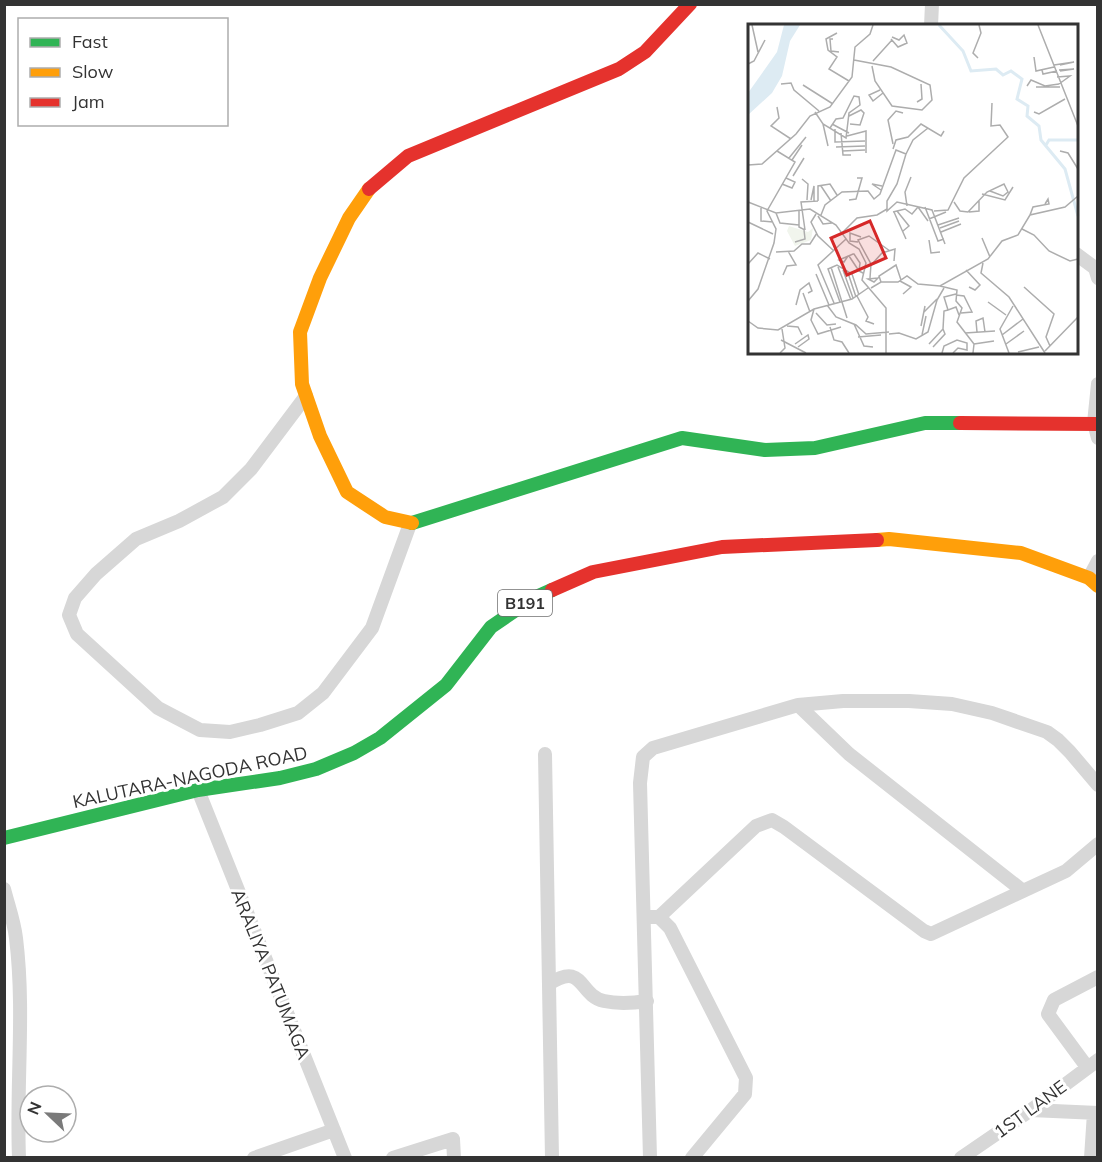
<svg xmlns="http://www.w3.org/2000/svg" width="1102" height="1162" font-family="Mulish,sans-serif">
  <rect width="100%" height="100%" fill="#fff"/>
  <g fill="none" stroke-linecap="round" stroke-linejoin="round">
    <path stroke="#d7d7d7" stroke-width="14" d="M 931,26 L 932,4
      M 1076,254 L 1095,268 L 1098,278
      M 1098,384 L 1094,423 L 1098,438
      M 306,396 L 251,469 L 223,497 L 179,521 L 136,539 L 96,574 L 75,598 L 69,615 L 77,634 L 158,708 L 200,730 L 230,732 L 260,725 L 298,713 L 323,693 L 372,628 L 410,524
      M 1089,578 L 1098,561
      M 798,705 L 849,754 L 1023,891
      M 545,754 L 552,1158
      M 198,790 L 345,1158
      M 4,889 C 8,905 14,921 16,938 C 25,1011 16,1084 19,1158
      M 649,917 L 659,917 L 670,928 L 746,1078 L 745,1094 L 692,1158
      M 659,917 L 756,826 L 772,820 L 784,827 L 924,931 L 931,934 L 1066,871 L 1098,844
      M 549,984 C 584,961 578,995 604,1001 C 617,1004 634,1003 647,1001
      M 1087,1067 L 1048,1014 L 1054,1000 L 1098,977
      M 1031,1110 L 1098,1113
      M 254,1158 L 334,1130
      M 393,1158 L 453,1139 L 454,1158
      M 650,1158 L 640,783 L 643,757 L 653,748 L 798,705 L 843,701 L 909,701 L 952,704 L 992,713 L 1047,732 L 1058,740 L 1070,752 L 1098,785
      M 961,1158 L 1031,1110 L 1098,1060
      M 1091,1158 L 1094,1113"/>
    <path stroke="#30b455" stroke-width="14" d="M 412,523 L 682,438 L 765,450 L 815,448 L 925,423 L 960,423
      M 4,838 L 198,790 L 280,778 L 316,769 L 354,753 L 380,738 L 446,685 L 491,627 L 532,599 L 552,590"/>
    <path stroke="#ff9f0a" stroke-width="14" d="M 369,189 L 349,218 L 320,278 L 300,332 L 302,384 L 320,436 L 347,492 L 385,517 L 412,523
      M 877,540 L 889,539 L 1021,553 L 1089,578 L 1098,586"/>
    <path stroke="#e5322d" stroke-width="14" d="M 369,189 L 408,156 L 619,69 L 645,52 L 690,4
      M 960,423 L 1098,424
      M 552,590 L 593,572 L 722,547 L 877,540"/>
  </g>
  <g text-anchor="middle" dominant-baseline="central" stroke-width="6" stroke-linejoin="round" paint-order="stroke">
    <rect fill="#fff" stroke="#707070" stroke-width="1.5" x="498" y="590" width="54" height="26" rx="4.5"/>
    <g font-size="16" font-weight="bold" fill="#333">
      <text x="525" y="603">B191</text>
    </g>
    <g font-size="18" fill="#333" stroke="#fff">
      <text transform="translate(190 777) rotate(-12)">KALUTARA-NAGODA ROAD</text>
      <text transform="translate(271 974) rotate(68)">ARALIYA PATUMAGA</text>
      <text transform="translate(1030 1109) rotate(-36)">1ST LANE</text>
    </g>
  </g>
  <g transform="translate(748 24)">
    <rect width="330" height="330" fill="#fff"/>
    <path d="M 41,202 L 60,208 L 65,204 L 63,216 L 47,222 L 39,207 Z" fill="#f1f5ed"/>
    <path d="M 36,1 L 52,1 L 42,17 L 34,52 L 24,69 L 0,91 L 0,69 L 29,28 Z" fill="#ddebf3"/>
    <path fill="none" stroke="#ddebf3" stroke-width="3" d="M 191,1 L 215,27 L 223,47 L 248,45 L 255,51 L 263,47 L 274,55 L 269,75 L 280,82 L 279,92 L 291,102 L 293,116 L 317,145 L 330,192M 298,121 L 301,116 L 330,116"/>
    <path fill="none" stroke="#adadad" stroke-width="1.5" d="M 4,1 L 10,28M 290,1 L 330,102M 89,9 L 78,15 L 80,26 L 89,33 L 81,45 L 101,57M 85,15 L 82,15 L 83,27 L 91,28M 143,15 L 150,23 L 159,19 L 156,11 L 151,16 L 144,13M 286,33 L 288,47 L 306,43M 230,34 L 225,29 L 233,9 L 231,1M 106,36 L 143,43 L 182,61 L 184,76 L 174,86 L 144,82 L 127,57 L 124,42M 125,37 L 144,16M 0,40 L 6,37 L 17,16M 306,41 L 326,38 L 312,41M 294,46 L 295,50 L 309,47M 311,46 L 326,45 L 312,47M 309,53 L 322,52 L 311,60M 33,60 L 43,59 L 46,66 L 71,87M 55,61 L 85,80M 279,62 L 283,56 L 297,62 L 311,60M 288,63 L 312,63M 132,66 L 121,71 L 125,77 L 135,69M 169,78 L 174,75 L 173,60M 29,83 L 31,94 L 23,102 L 43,115M 67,88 L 75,100 L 98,114 L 101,89 L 112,81 L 111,73 L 106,72 L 95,94 L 88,95 L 82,104M 286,88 L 291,90 L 317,75M 101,92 L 113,86 L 116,89 L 112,101 L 102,100M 75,100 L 80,122M 84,100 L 101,109M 87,105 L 87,118 L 117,117M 93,109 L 95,131 L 103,131M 99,112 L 118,107 L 118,129M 145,120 L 140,96 L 148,87 L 155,89M 88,123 L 117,122M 145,125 L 148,116 L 160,113 L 173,100 L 193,112 L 196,107M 94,127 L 117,126M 312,127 L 320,129 L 330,145M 158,130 L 165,116 L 180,104M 41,134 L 58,113M 44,136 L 54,121M 0,141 L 14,140 L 48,110 L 62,92 L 82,83 L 104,53 L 107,23 L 122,10 L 125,1M 45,152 L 56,134M 54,155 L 60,160 L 59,176M 34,160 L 44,164 L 47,158 L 38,154M 73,162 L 83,177M 133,166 L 124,160 L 134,162M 234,170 L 257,176 L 265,163M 63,176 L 66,162 L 66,177M 101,176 L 108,175 L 114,154 L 109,154M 70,177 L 70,162 L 82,160 L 89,171M 0,178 L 28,189 L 62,185 L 88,201 L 101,219 L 111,225 L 118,239 L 114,256 L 138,284 L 138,329M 206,178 L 212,187 L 220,188 L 239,168 L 256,160 L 260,168 L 255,172 L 242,167M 159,182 L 157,168 L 163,153M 177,183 L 190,217 L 196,215M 13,184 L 13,197 L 25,198M 51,187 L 51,203 L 57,206M 149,187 L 161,202 L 155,207M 186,187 L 200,186 L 216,154 L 260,113 L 252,101 L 243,102 L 244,79M 145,188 L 157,185 L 164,190 L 170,183 L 180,197M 146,188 L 158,215M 221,188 L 231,187 L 231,177M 28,189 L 32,199 L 51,201M 68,190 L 63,198 L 70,212 L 86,227M 73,191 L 77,181 L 94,168 L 120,167 L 126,175 L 132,170 L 148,126 L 158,130 L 149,160 L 139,177 L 139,187 L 149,178 L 184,186 L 197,220M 282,191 L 285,183 L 301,180 L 300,175 L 297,180M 70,192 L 75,200 L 84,199M 181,195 L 198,188M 0,198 L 25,210M 190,201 L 211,194M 192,204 L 211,197M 274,205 L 286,211 L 301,227 L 322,237 L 330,235M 57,206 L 53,178 L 70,177M 193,208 L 213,200M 94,209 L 109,194 L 129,191 L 139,185M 234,214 L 242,233M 181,216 L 183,229 L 192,228M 47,218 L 57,215 L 56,206M 110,218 L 102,217 L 102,209 L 113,213M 28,228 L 46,227 L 54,220 L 62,220 L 69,209M 100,232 L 96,238 L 91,236 L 105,230 L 106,230 L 112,239 L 111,247 L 115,249M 101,232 L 111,247M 235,239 L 233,249 L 261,273 L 297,329M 0,240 L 10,229 L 22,235M 124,240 L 134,229 L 147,225 L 146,237M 83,243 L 99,294M 90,243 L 103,276M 95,246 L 105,274M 218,246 L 232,261 L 227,266 L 221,263M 100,249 L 108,273M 68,250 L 81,281M 35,251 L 39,242 L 48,241 L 40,227M 122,254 L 123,240 L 110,216 L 121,212 L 142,227M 130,254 L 120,255 L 126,258 L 131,253M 152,257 L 163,263 L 155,270M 133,258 L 131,252 L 148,241 L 153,256M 192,262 L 209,266 L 208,277 L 214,284 L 209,298 L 226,320 L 225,329M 276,263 L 306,290 L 298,313 L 302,322M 123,264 L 133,258 L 150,258 L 159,252 L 170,260 L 192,262 L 240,235 L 254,217 L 270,211 L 282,191 L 317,183 L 330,172M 55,269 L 62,288M 208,270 L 196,273 L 200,286 L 208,283 L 211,291M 208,271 L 216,272 L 224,288 L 213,289M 109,272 L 120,293 L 118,297 L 126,300M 0,277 L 10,265 L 26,219 L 28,205 L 19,187 L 47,138 L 29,127M 92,278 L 80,245 L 89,241 L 104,250 L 111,271M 240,278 L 258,291M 86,279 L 70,241 L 98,215M 48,281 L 52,266 L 61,259 L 64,267 L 60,269M 79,281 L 88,293 L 108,301 L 118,310 L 141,308M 66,285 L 63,296 L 70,310 L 93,303M 176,288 L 189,275M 68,289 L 79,301 L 88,300M 0,297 L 10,304 L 30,306 L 66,285 L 104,275 L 120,264M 106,300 L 116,322 L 125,323M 39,302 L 50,303 L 54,311M 173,302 L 177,282M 82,303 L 86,316 L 94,318 L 101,329M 229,308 L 228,297 L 235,294 L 237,308M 217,309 L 247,307M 141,310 L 151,309 L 168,315 L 180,308 L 189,276 L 196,264M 174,311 L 178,292M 254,311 L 275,295M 110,313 L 133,311M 33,316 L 58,329M 47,320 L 60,311 L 61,315 L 50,323M 181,320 L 195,305 L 196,287 L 200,286M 226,320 L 246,317M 258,320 L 276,307M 185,323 L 197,310 L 195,305M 297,327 L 330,293M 270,328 L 291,323M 32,329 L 37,324 L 34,305M 194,329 L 196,322 L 209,316 L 219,319 L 219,326 L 210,324 L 205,329M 261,329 L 252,305 L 265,282"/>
    <path fill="#d62828" fill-opacity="0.15" stroke="#d62828" stroke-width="3" d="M 122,197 L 138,234 L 99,251 L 83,214 Z"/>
    <rect width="330" height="330" fill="none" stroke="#333" stroke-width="3"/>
  </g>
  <rect width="1102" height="1162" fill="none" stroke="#333333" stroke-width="12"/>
  <rect x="18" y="18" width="210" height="108" fill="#ffffff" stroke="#adadad" stroke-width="1.5"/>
  <rect x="30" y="38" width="30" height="9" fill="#30b455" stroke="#adadad" stroke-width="1.5"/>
  <text x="72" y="48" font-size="18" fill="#333333">Fast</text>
  <rect x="30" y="68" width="30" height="9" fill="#ff9f0a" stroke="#adadad" stroke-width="1.5"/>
  <text x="72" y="78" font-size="18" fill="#333333">Slow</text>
  <rect x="30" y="98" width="30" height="9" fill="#e5322d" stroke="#adadad" stroke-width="1.5"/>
  <text x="72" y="108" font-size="18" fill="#333333">Jam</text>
  <g transform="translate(48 1114) rotate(293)"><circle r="28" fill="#ffffff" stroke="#adadad" stroke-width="1.5"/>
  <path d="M0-4.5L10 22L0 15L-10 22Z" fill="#7a7a7a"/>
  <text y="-9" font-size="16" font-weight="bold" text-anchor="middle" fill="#333333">N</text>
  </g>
</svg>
